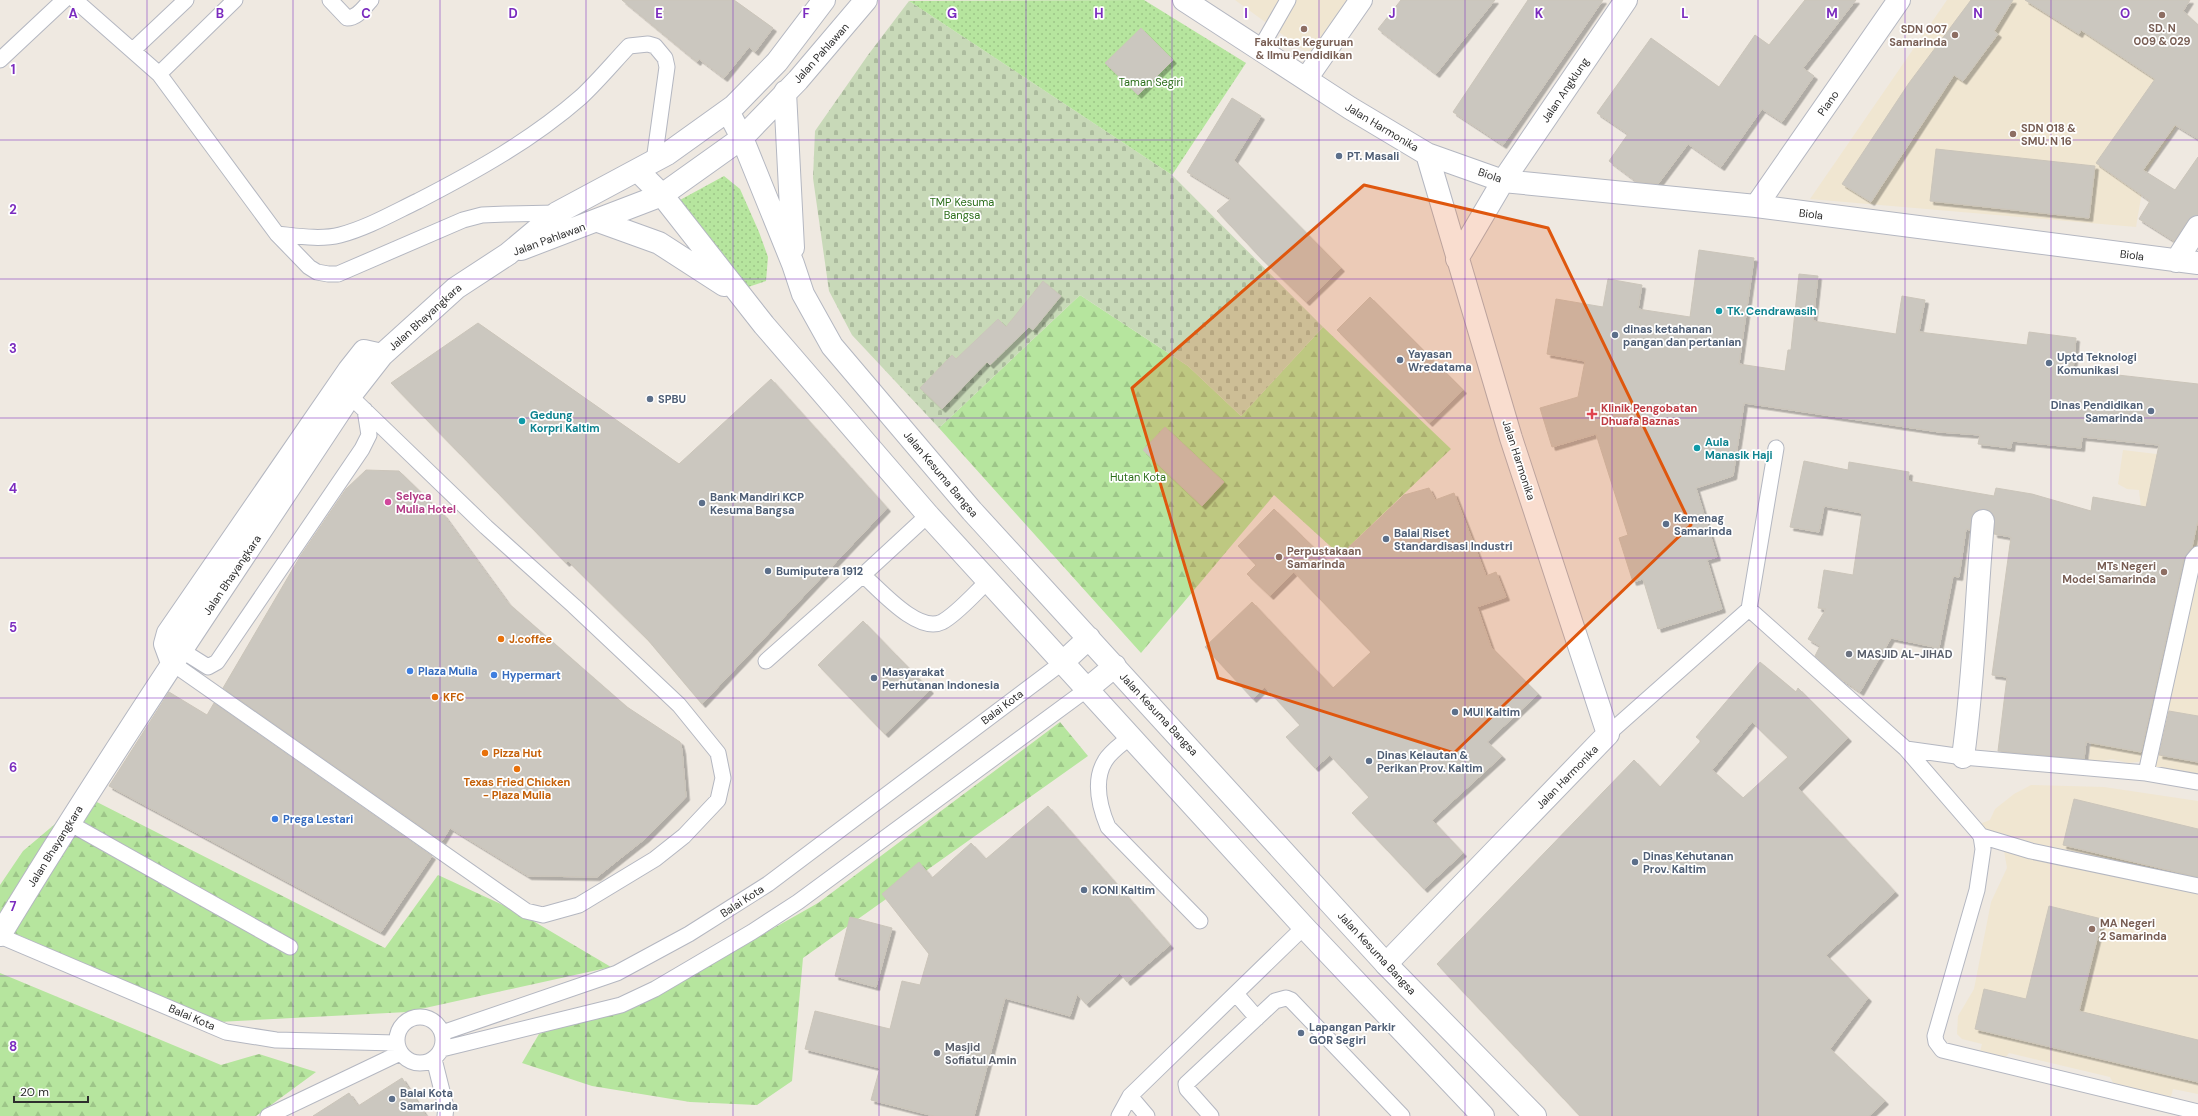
<svg xmlns="http://www.w3.org/2000/svg" width="2198" height="1116" font-family="'DM Sans',sans-serif">
  <defs>
    <pattern id="forest-firs" width="22" height="20" patternUnits="userSpaceOnUse"><rect width="22" height="20" fill="#b6e59e"/><path d="M5 1l3.5 6h-7zM16 11l3.5 6h-7z" fill="#9dc588"/></pattern>
    <pattern id="cemetery-stones" width="16" height="16" patternUnits="userSpaceOnUse"><rect width="16" height="16" fill="#c8d9b8"/><path d="M2 7V4a2 2 0 0 1 4 0v3zM10 15v-3a2 2 0 0 1 4 0v3z" fill="#acbb9e"/></pattern>
    <pattern id="park-dots" width="8" height="8" patternUnits="userSpaceOnUse"><rect width="8" height="8" fill="#b6e59e"/><path d="M2 2h.1M6 6h.1" fill="none" stroke="#9dc588" stroke-width="1.8" stroke-linecap="round"/></pattern>
    <filter id="shadow"><feDropShadow dx="3.5" dy="3.5" stdDeviation="0" flood-color="#0004"/></filter>
  </defs>
  <rect width="100%" height="100%" fill="#efe9e1"/>
  <path fill="#f0e6d1" d="M 1235,0 L 1355,0 L 1313,57 Z
    M 1947,0 L 2107,0 L 2198,95 L 2145,174 L 2136,227 L 1810,199 Z
    M 2123,450 L 2198,459 L 2198,774 L 2159,769 L 2154,764 L 2144,761 L 2128,763 L 2112,759 L 2092,763 L 2088,761 L 2110,636 L 2141,508 L 2139,490 L 2127,489 L 2118,484 Z
    M 2031,785 L 2104,787 L 2198,801 L 2198,1094 L 2173,1089 L 2170,1100 L 2116,1088 L 2110,1077 L 2009,1053 L 2005,1058 L 1979,1055 L 1982,1044 L 1962,1039 L 1957,1034 L 1958,1016 L 1974,989 L 1991,902 L 2007,868 L 2004,851 L 1977,825 L 1990,820 L 1995,809 L 2014,794 Z"/>
  <path fill="url(#forest-firs)" d="M 1080,295 L 1188,366 L 1241,416 L 1323,327 L 1451,449 L 1340,555 L 1274,495 L 1141,653 L 939,428 Z
    M 1060,722 L 1088,756 L 803,958 L 792,1081 L 757,1105 L 690,1102 L 592,1086 L 522,1063 L 539,1034 L 649,999 L 818,903 Z
    M 87,797 L 385,948 L 438,875 L 518,912 L 611,967 L 407,1012 L 218,1022 L 0,927 L 0,885 L 23,851 Z
    M 0,973 L 221,1065 L 259,1054 L 316,1072 L 256,1116 L 0,1116 Z"/>
  <path fill="url(#cemetery-stones)" d="M 909,1 L 1172,175 L 1323,327 L 1241,416 L 1188,366 L 1080,295 L 939,428 L 852,335 L 829,291 L 813,178 L 815,131 L 868,55 Z"/>
  <path fill="url(#park-dots)" d="M 1144,0 L 1246,63 L 1172,175 L 909,1 Z
    M 724,176 L 740,189 L 759,232 L 768,257 L 766,281 L 748,287 L 681,220 L 680,200 Z"/>
  <path fill="#cbc7bf" stroke="#cbc5ba" fill-rule="evenodd" filter="url(#shadow)" d="M 622,0 L 734,0 L 773,28 L 755,52 L 749,47 L 724,78 L 699,59 L 697,62 Z
    M 1401,0 L 1495,0 L 1436,74 L 1378,29 Z
    M 1528,0 L 1603,0 L 1503,145 L 1453,112 Z
    M 1805,0 L 1856,0 L 1803,68 L 1814,76 L 1782,122 L 1762,109 L 1721,167 L 1688,144 L 1658,184 L 1637,182 L 1609,161 L 1628,134 L 1597,113 L 1651,38 L 1719,87 L 1755,35 L 1769,45 Z
    M 1971,0 L 2013,0 L 1994,31 L 1998,34 L 1963,81 L 1954,75 L 1871,202 L 1842,184 L 1909,83 Z
    M 2025,0 L 2190,0 L 2183,11 L 2198,25 L 2198,139 L 2175,125 L 2143,170 L 2175,190 L 2198,157 L 2198,215 L 2188,220 L 2174,241 L 2139,219 L 2150,201 L 2096,163 L 2155,79 L 2081,30 L 2079,34 Z
    M 1141,28 L 1173,60 L 1138,95 L 1105,63 Z
    M 1232,98 L 1261,116 L 1234,160 L 1341,268 L 1306,302 L 1259,256 L 1217,211 L 1231,199 L 1187,172 Z
    M 1936,149 L 2095,166 L 2089,218 L 1930,201 Z
    M 1699,250 L 1754,258 L 1739,364 L 1785,371 L 1788,350 L 1791,350 L 1799,274 L 1818,276 L 1813,321 L 1896,334 L 1902,296 L 1925,300 L 1919,332 L 2027,345 L 2029,332 L 2076,338 L 2073,370 L 2198,384 L 2198,519 L 2192,547 L 2184,558 L 2141,752 L 2086,742 L 2084,759 L 1998,751 L 2007,677 L 1992,675 L 2011,537 L 1994,534 L 1994,516 L 1990,511 L 1984,509 L 1977,510 L 1973,514 L 1970,530 L 1966,529 L 1959,577 L 1953,576 L 1939,648 L 1891,638 L 1860,692 L 1841,679 L 1815,656 L 1820,646 L 1808,639 L 1826,609 L 1818,608 L 1824,570 L 1853,575 L 1862,513 L 1824,506 L 1819,532 L 1790,527 L 1804,461 L 1848,470 L 1849,462 L 1909,472 L 1908,481 L 1994,496 L 1996,488 L 2032,494 L 2091,511 L 2093,497 L 2146,507 L 2159,445 L 2082,437 L 2081,448 L 2012,441 L 2011,448 L 1978,444 L 1980,435 L 1939,432 L 1744,403 L 1733,476 L 1696,488 L 1717,557 L 1707,560 L 1722,609 L 1658,629 L 1643,579 L 1633,582 L 1619,538 L 1628,535 L 1596,434 L 1552,447 L 1540,408 L 1578,397 L 1585,361 L 1547,354 L 1556,299 L 1603,307 L 1608,279 L 1642,285 L 1638,309 L 1690,317 Z
    M 1043,281 L 1061,296 L 1033,330 L 1029,327 L 990,365 L 987,362 L 942,409 L 920,388 L 952,355 L 956,359 L 998,319 L 1006,327 Z
    M 1370,297 L 1463,390 L 1429,423 L 1337,330 Z
    M 478,323 L 679,464 L 771,379 L 887,508 L 702,704 L 648,640 L 568,561 L 566,563 L 391,383 Z
    M 1165,427 L 1224,482 L 1202,506 L 1143,450 Z
    M 366,470 L 399,471 L 443,514 L 508,603 L 627,707 L 680,742 L 682,750 L 686,797 L 646,838 L 597,877 L 528,876 L 450,828 L 442,841 L 223,688 L 301,555 L 346,489 Z
    M 1429,488 L 1435,500 L 1454,493 L 1486,576 L 1496,572 L 1506,597 L 1477,607 L 1491,647 L 1538,694 L 1487,742 L 1502,756 L 1432,820 L 1463,853 L 1424,889 L 1352,813 L 1369,797 L 1330,755 L 1315,768 L 1286,737 L 1300,725 L 1265,687 L 1253,699 L 1205,647 L 1252,602 L 1333,688 L 1371,652 L 1294,572 L 1270,596 L 1247,574 L 1256,565 L 1238,546 L 1274,509 L 1331,564 L 1404,495 Z
    M 863,621 L 930,690 L 885,734 L 818,665 Z
    M 1760,662 L 1796,692 L 1798,688 L 1848,738 L 1798,788 L 1895,892 L 1826,955 L 1868,998 L 1830,1049 L 1885,1101 L 1869,1116 L 1580,1116 L 1437,964 L 1634,760 L 1660,787 L 1701,741 L 1696,737 ZM 1752,722 L 1788,757 L 1743,798 L 1712,770 Z
    M 169,692 L 207,715 L 214,703 L 432,856 L 381,932 L 109,786 Z
    M 2169,711 L 2198,716 L 2198,762 L 2159,755 Z
    M 2074,799 L 2198,829 L 2198,877 L 2063,845 Z
    M 1048,806 L 1170,945 L 1127,982 L 1120,973 L 1086,1004 L 1077,994 L 1070,1016 L 1005,998 L 974,1116 L 934,1116 L 871,1100 L 880,1068 L 805,1049 L 815,1011 L 890,1029 L 902,981 L 920,985 L 929,954 L 882,894 L 919,862 L 932,878 L 971,843 L 986,859 Z
    M 2049,906 L 2102,919 L 2079,1011 L 2198,1040 L 2198,1082 L 1975,1029 L 1984,989 L 2026,999 Z
    M 850,917 L 892,928 L 876,987 L 835,976 Z
    M 402,1078 L 426,1116 L 313,1116 L 349,1093 L 358,1106 Z"/>
  <g fill="none" stroke-linecap="round" stroke-linejoin="round">
    <g stroke="#b4b7c1" stroke-width="17">
      <path id="service" d="M 75,0 L 159,74 L 277,234 L 309,267 L 317,272 L 328,274 L 338,274 L 463,220 L 482,215 L 506,214 L 557,213
        M 330,0 L 347,18 C 358,18 364,7 371,0
        M 1260,49 L 1288,0
        M 133,50 L 186,0
        M 0,60 L 64,0
        M 159,74 L 235,0
        M 277,234 C 297,236 320,240 340,235 C 367,228 393,213 418,201 C 476,171 532,140 581,97 C 598,81 613,63 629,46 L 648,44 L 655,46 L 665,58 L 667,67 L 654,161
        M 863,575 C 880,590 918,634 942,622 C 957,614 975,593 988,581
        M 1749,609 L 1776,448
        M 181,650 L 208,667 L 217,662 L 362,449 L 369,435 L 365,410
        M 766,661 L 863,575 L 928,515
        M 172,663 L 526,911 L 543,915 L 579,905 L 655,859 L 684,836 L 718,800 L 723,778 L 718,753 L 679,705 L 574,606 L 486,527 L 350,396
        M 1608,734 L 1749,609 L 1906,749 L 1963,757 L 2146,773 L 2198,782
        M 1130,737 C 1122,744 1110,752 1105,761 C 1093,781 1100,808 1108,827 L 1200,921
        M 1906,749 L 1977,831 L 1981,836 L 1983,849 L 1977,890 L 1935,1036 L 1936,1042 L 1942,1050 L 2198,1112
        M 2146,773 L 2193,560 L 2198,554
        M 69,823 L 290,947
        M 1981,836 L 2031,851 L 2198,886
        M 0,936 L 226,1032 L 276,1040 L 396,1043
        M 1236,994 L 1257,1018
        M397 1040a23 23 0 1 1 46 0a23 23 0 1 1-46 0Z
        M 442,1033 L 617,973 L 689,934 L 768,884 L 1063,662
        M 442,1049 L 621,1005 L 655,989 L 752,932 L 798,902 L 1086,690
        M 434,1059 L 446,1107 L 445,1116
        M 1130,1096 L 1147,1116
        M 268,1116 L 400,1053
        M 1119,1116 L 1130,1096 L 1304,927
        M 1211,1116 L 1187,1089 L 1186,1084 L 1275,1001 L 1286,998 L 1291,1000 L 1402,1116"/>
    </g>
    <g stroke="#b4b7c1" stroke-width="24">
      <path id="minor" d="M 1184,0 L 1350,108 L 1427,154 L 1511,438 L 1608,734 L 1386,964
        M 1306,79 L 1361,0
        M 1427,154 L 1503,181 L 1756,206 L 2198,263
        M 1756,206 L 1899,0
        M 1457,259 L 1503,181 L 1626,0
        M 2176,261 L 2198,227
        M 1963,757 C 1974,679 1976,600 1983,521"/>
    </g>
    <g stroke="#b4b7c1" stroke-width="24">
      <path id="tertiary" d="M 785,92 L 793,248
        M 728,111 L 742,138 L 793,264 L 803,294 L 832,346 L 972,511 L 1386,964 L 1535,1116
        M 638,171 L 662,195 L 764,325 L 928,515 L 1304,927 L 1483,1116
        M 598,221 L 659,243 L 724,285
        M 521,249 L 662,195 L 742,138 L 798,80 L 866,0
        M 1063,662 L 1089,638
        M 172,663 L 165,644 L 168,633 L 349,370 L 364,351 L 382,355
        M 1086,690 L 1115,666
        M 0,935 C 111,752 232,575 350,396 L 382,355 L 456,288 L 508,254 L 557,213 L 667,154 L 734,106 L 777,62 L 824,0"/>
    </g>
    <use href="#service" stroke="#fff" stroke-width="15"/>
    <use href="#minor" stroke="#fff" stroke-width="22"/>
    <use href="#tertiary" stroke="#fff" stroke-width="22"/>
  </g>
  <path fill="#df570e" fill-opacity="0.2" stroke="#df570e" stroke-width="3" stroke-linejoin="round" d="M 1364,185 L 1548,228 L 1691,525 L 1454,753 L 1218,678 L 1132,388 Z"/>
  <path fill="none" stroke="#7b2cbf" stroke-width="1" stroke-opacity="0.55" d="M 147,0 L 147,1116M 293,0 L 293,1116M 440,0 L 440,1116M 586,0 L 586,1116M 733,0 L 733,1116M 879,0 L 879,1116M 1026,0 L 1026,1116M 1172,0 L 1172,1116M 1319,0 L 1319,1116M 1465,0 L 1465,1116M 1612,0 L 1612,1116M 1758,0 L 1758,1116M 1905,0 L 1905,1116M 2051,0 L 2051,1116M 0,140 L 2198,140M 0,279 L 2198,279M 0,418 L 2198,418M 0,558 L 2198,558M 0,698 L 2198,698M 0,837 L 2198,837M 0,976 L 2198,976"/>
  <g fill="#8d6e63" stroke="#fff" stroke-width="1.5">
    <circle cx="2162" cy="15" r="4"/>
    <circle cx="1304" cy="29" r="4"/>
    <circle cx="1955" cy="35" r="4"/>
    <circle cx="2013" cy="134" r="4"/>
    <circle cx="1279" cy="557" r="4"/>
    <circle cx="2164" cy="572" r="4"/>
    <circle cx="2092" cy="929" r="4"/>
  </g>
  <g fill="#5c6f8a" stroke="#fff" stroke-width="1.5">
    <circle cx="1339" cy="156" r="4"/>
    <circle cx="1615" cy="335" r="4"/>
    <circle cx="1400" cy="360" r="4"/>
    <circle cx="2049" cy="363" r="4"/>
    <circle cx="650" cy="399" r="4"/>
    <circle cx="2151" cy="411" r="4"/>
    <circle cx="702" cy="503" r="4"/>
    <circle cx="1666" cy="524" r="4"/>
    <circle cx="1386" cy="539" r="4"/>
    <circle cx="768" cy="571" r="4"/>
    <circle cx="874" cy="678" r="4"/>
    <circle cx="1455" cy="712" r="4"/>
    <circle cx="1369" cy="761" r="4"/>
    <circle cx="1635" cy="862" r="4"/>
    <circle cx="1084" cy="890" r="4"/>
    <circle cx="1301" cy="1033" r="4"/>
    <circle cx="392" cy="1099" r="4"/>
  </g>
  <g fill="#0f9aa8" stroke="#fff" stroke-width="1.5">
    <circle cx="1719" cy="311" r="4"/>
    <circle cx="522" cy="421" r="4"/>
    <circle cx="1697" cy="448" r="4"/>
  </g>
  <path fill="#e0444e" stroke="#fff" stroke-width="1.5" d="M1590 408h4v4h4v4h-4v4h-4v-4h-4v-4h4z"/>
  <circle fill="#d1479c" stroke="#fff" stroke-width="1.5" cx="388" cy="502" r="4"/>
  <g fill="#e8710a" stroke="#fff" stroke-width="1.5">
    <circle cx="501" cy="639" r="4"/>
    <circle cx="435" cy="697" r="4"/>
    <circle cx="485" cy="753" r="4"/>
    <circle cx="517" cy="769" r="4"/>
  </g>
  <g fill="#6b7280" stroke="#fff" stroke-width="1.5">
    <circle cx="1849" cy="654" r="4"/>
    <circle cx="937" cy="1053" r="4"/>
  </g>
  <g fill="#3f7fe0" stroke="#fff" stroke-width="1.5">
    <circle cx="410" cy="671" r="4"/>
    <circle cx="494" cy="675" r="4"/>
    <circle cx="275" cy="819" r="4"/>
  </g>
  <g text-anchor="middle" dominant-baseline="central" stroke-width="3.5" stroke-linejoin="round" paint-order="stroke">
    <g font-size="11" font-weight="bold" fill="#785e54" stroke="#fff" text-anchor="start">
      <text x="2162" y="28" text-anchor="middle">SD. N<tspan x="2162" dy="13">009 &amp; 029</tspan></text>
      <text x="1947" y="29" text-anchor="end">SDN 007<tspan x="1947" dy="13">Samarinda</tspan></text>
      <text x="1304" y="42" text-anchor="middle">Fakultas Keguruan<tspan x="1304" dy="13">&amp; Ilmu Pendidikan</tspan></text>
      <text x="2021" y="128">SDN 018 &amp;<tspan x="2021" dy="13">SMU. N 16</tspan></text>
      <text x="1287" y="551">Perpustakaan<tspan x="1287" dy="13">Samarinda</tspan></text>
      <text x="2156" y="566" text-anchor="end">MTs Negeri<tspan x="2156" dy="13">Model Samarinda</tspan></text>
      <text x="2100" y="923">MA Negeri<tspan x="2100" dy="13">2 Samarinda</tspan></text>
    </g>
    <g font-size="11" fill="#2e2e2e" stroke="#fff">
      <text transform="translate(821 53) rotate(-48)">Jalan Pahlawan</text>
      <text transform="translate(1565 90) rotate(-56)">Jalan Angklung</text>
      <text transform="translate(1828 103) rotate(-55)">Piano</text>
      <text transform="translate(1382 127) rotate(31)">Jalan Harmonika</text>
      <text transform="translate(1490 175) rotate(18)">Biola</text>
      <text transform="translate(1811 214) rotate(7)">Biola</text>
      <text transform="translate(549 239) rotate(-20)">Jalan Pahlawan</text>
      <text transform="translate(2132 255) rotate(7)">Biola</text>
      <text transform="translate(425 317) rotate(-42)">Jalan Bhayangkara</text>
      <text transform="translate(1519 460) rotate(72)">Jalan Harmonika</text>
      <text transform="translate(941 474) rotate(50)">Jalan Kesuma Bangsa</text>
      <text transform="translate(232 575) rotate(-56)">Jalan Bhayangkara</text>
      <text transform="translate(1002 707) rotate(-37)">Balai Kota</text>
      <text transform="translate(1159 714) rotate(47)">Jalan Kesuma Bangsa</text>
      <text transform="translate(1567 777) rotate(-46)">Jalan Harmonika</text>
      <text transform="translate(55 846) rotate(-58)">Jalan Bhayangkara</text>
      <text transform="translate(742 901) rotate(-33)">Balai Kota</text>
      <text transform="translate(1377 953) rotate(47)">Jalan Kesuma Bangsa</text>
      <text transform="translate(192 1017) rotate(23)">Balai Kota</text>
    </g>
    <g font-size="11" fill="#2c6e1b" stroke="#fff">
      <text x="1151" y="82">Taman Segiri</text>
      <text x="962" y="202">TMP Kesuma<tspan x="962" dy="13">Bangsa</tspan></text>
      <text x="1138" y="477">Hutan Kota</text>
    </g>
    <g font-size="11" font-weight="bold" fill="#4e5e75" stroke="#fff" text-anchor="start">
      <text x="1347" y="156">PT. Masali</text>
      <text x="1623" y="329">dinas ketahanan<tspan x="1623" dy="13">pangan dan pertanian</tspan></text>
      <text x="1408" y="354">Yayasan<tspan x="1408" dy="13">Wredatama</tspan></text>
      <text x="2057" y="357">Uptd Teknologi<tspan x="2057" dy="13">Komunikasi</tspan></text>
      <text x="658" y="399">SPBU</text>
      <text x="2143" y="405" text-anchor="end">Dinas Pendidikan<tspan x="2143" dy="13">Samarinda</tspan></text>
      <text x="710" y="497">Bank Mandiri KCP<tspan x="710" dy="13">Kesuma Bangsa</tspan></text>
      <text x="1674" y="518">Kemenag<tspan x="1674" dy="13">Samarinda</tspan></text>
      <text x="1394" y="533">Balai Riset<tspan x="1394" dy="13">Standardisasi Industri</tspan></text>
      <text x="776" y="571">Bumiputera 1912</text>
      <text x="882" y="672">Masyarakat<tspan x="882" dy="13">Perhutanan Indonesia</tspan></text>
      <text x="1463" y="712">MUI Kaltim</text>
      <text x="1377" y="755">Dinas Kelautan &amp;<tspan x="1377" dy="13">Perikan Prov. Kaltim</tspan></text>
      <text x="1643" y="856">Dinas Kehutanan<tspan x="1643" dy="13">Prov. Kaltim</tspan></text>
      <text x="1092" y="890">KONI Kaltim</text>
      <text x="1309" y="1027">Lapangan Parkir<tspan x="1309" dy="13">GOR Segiri</tspan></text>
      <text x="400" y="1093">Balai Kota<tspan x="400" dy="13">Samarinda</tspan></text>
    </g>
    <g font-size="11" font-weight="bold" fill="#0d838f" stroke="#fff" text-anchor="start">
      <text x="1727" y="311">TK. Cendrawasih</text>
      <text x="530" y="415">Gedung<tspan x="530" dy="13">Korpri Kaltim</tspan></text>
      <text x="1705" y="442">Aula<tspan x="1705" dy="13">Manasik Haji</tspan></text>
    </g>
    <g font-size="11" font-weight="bold" fill="#be3a42" stroke="#fff" text-anchor="start">
      <text x="1601" y="408">Klinik Pengobatan<tspan x="1601" dy="13">Dhuafa Baznas</tspan></text>
    </g>
    <g font-size="11" font-weight="bold" fill="#b23c85" stroke="#fff" text-anchor="start">
      <text x="396" y="496">Selyca<tspan x="396" dy="13">Mulia Hotel</tspan></text>
    </g>
    <g font-size="11" font-weight="bold" fill="#c56008" stroke="#fff" text-anchor="start">
      <text x="509" y="639">J.coffee</text>
      <text x="443" y="697">KFC</text>
      <text x="493" y="753">Pizza Hut</text>
      <text x="517" y="782" text-anchor="middle">Texas Fried Chicken<tspan x="517" dy="13">- Plaza Mulia</tspan></text>
    </g>
    <g font-size="11" font-weight="bold" fill="#5b616d" stroke="#fff" text-anchor="start">
      <text x="1857" y="654">MASJID AL-JIHAD</text>
      <text x="945" y="1047">Masjid<tspan x="945" dy="13">Sofiatul Amin</tspan></text>
    </g>
    <g font-size="11" font-weight="bold" fill="#366cbe" stroke="#fff" text-anchor="start">
      <text x="418" y="671">Plaza Mulia</text>
      <text x="502" y="675">Hypermart</text>
      <text x="283" y="819">Prega Lestari</text>
    </g>
  </g>
  <g font-size="13" text-anchor="middle" font-weight="bold" fill="#7b2cbf" stroke="#fff" stroke-width="3.5" stroke-linejoin="round" paint-order="stroke">
    <text x="73" y="18">A</text>
    <text x="220" y="18">B</text>
    <text x="366" y="18">C</text>
    <text x="513" y="18">D</text>
    <text x="659" y="18">E</text>
    <text x="806" y="18">F</text>
    <text x="952" y="18">G</text>
    <text x="1099" y="18">H</text>
    <text x="1246" y="18">I</text>
    <text x="1392" y="18">J</text>
    <text x="1539" y="18">K</text>
    <text x="1685" y="18">L</text>
    <text x="1832" y="18">M</text>
    <text x="1978" y="18">N</text>
    <text x="2125" y="18">O</text>
    <text x="13" y="74">1</text>
    <text x="13" y="214">2</text>
    <text x="13" y="353">3</text>
    <text x="13" y="493">4</text>
    <text x="13" y="632">5</text>
    <text x="13" y="772">6</text>
    <text x="13" y="911">7</text>
    <text x="13" y="1051">8</text>
  </g>
  <path d="M14 1096v6h74v-6" fill="none" stroke="#2e2e2e" stroke-width="2"/>
  <text x="20" y="1096" font-size="12" fill="#2e2e2e" stroke="#ffffff" stroke-width="3" paint-order="stroke">20 m</text>
</svg>
